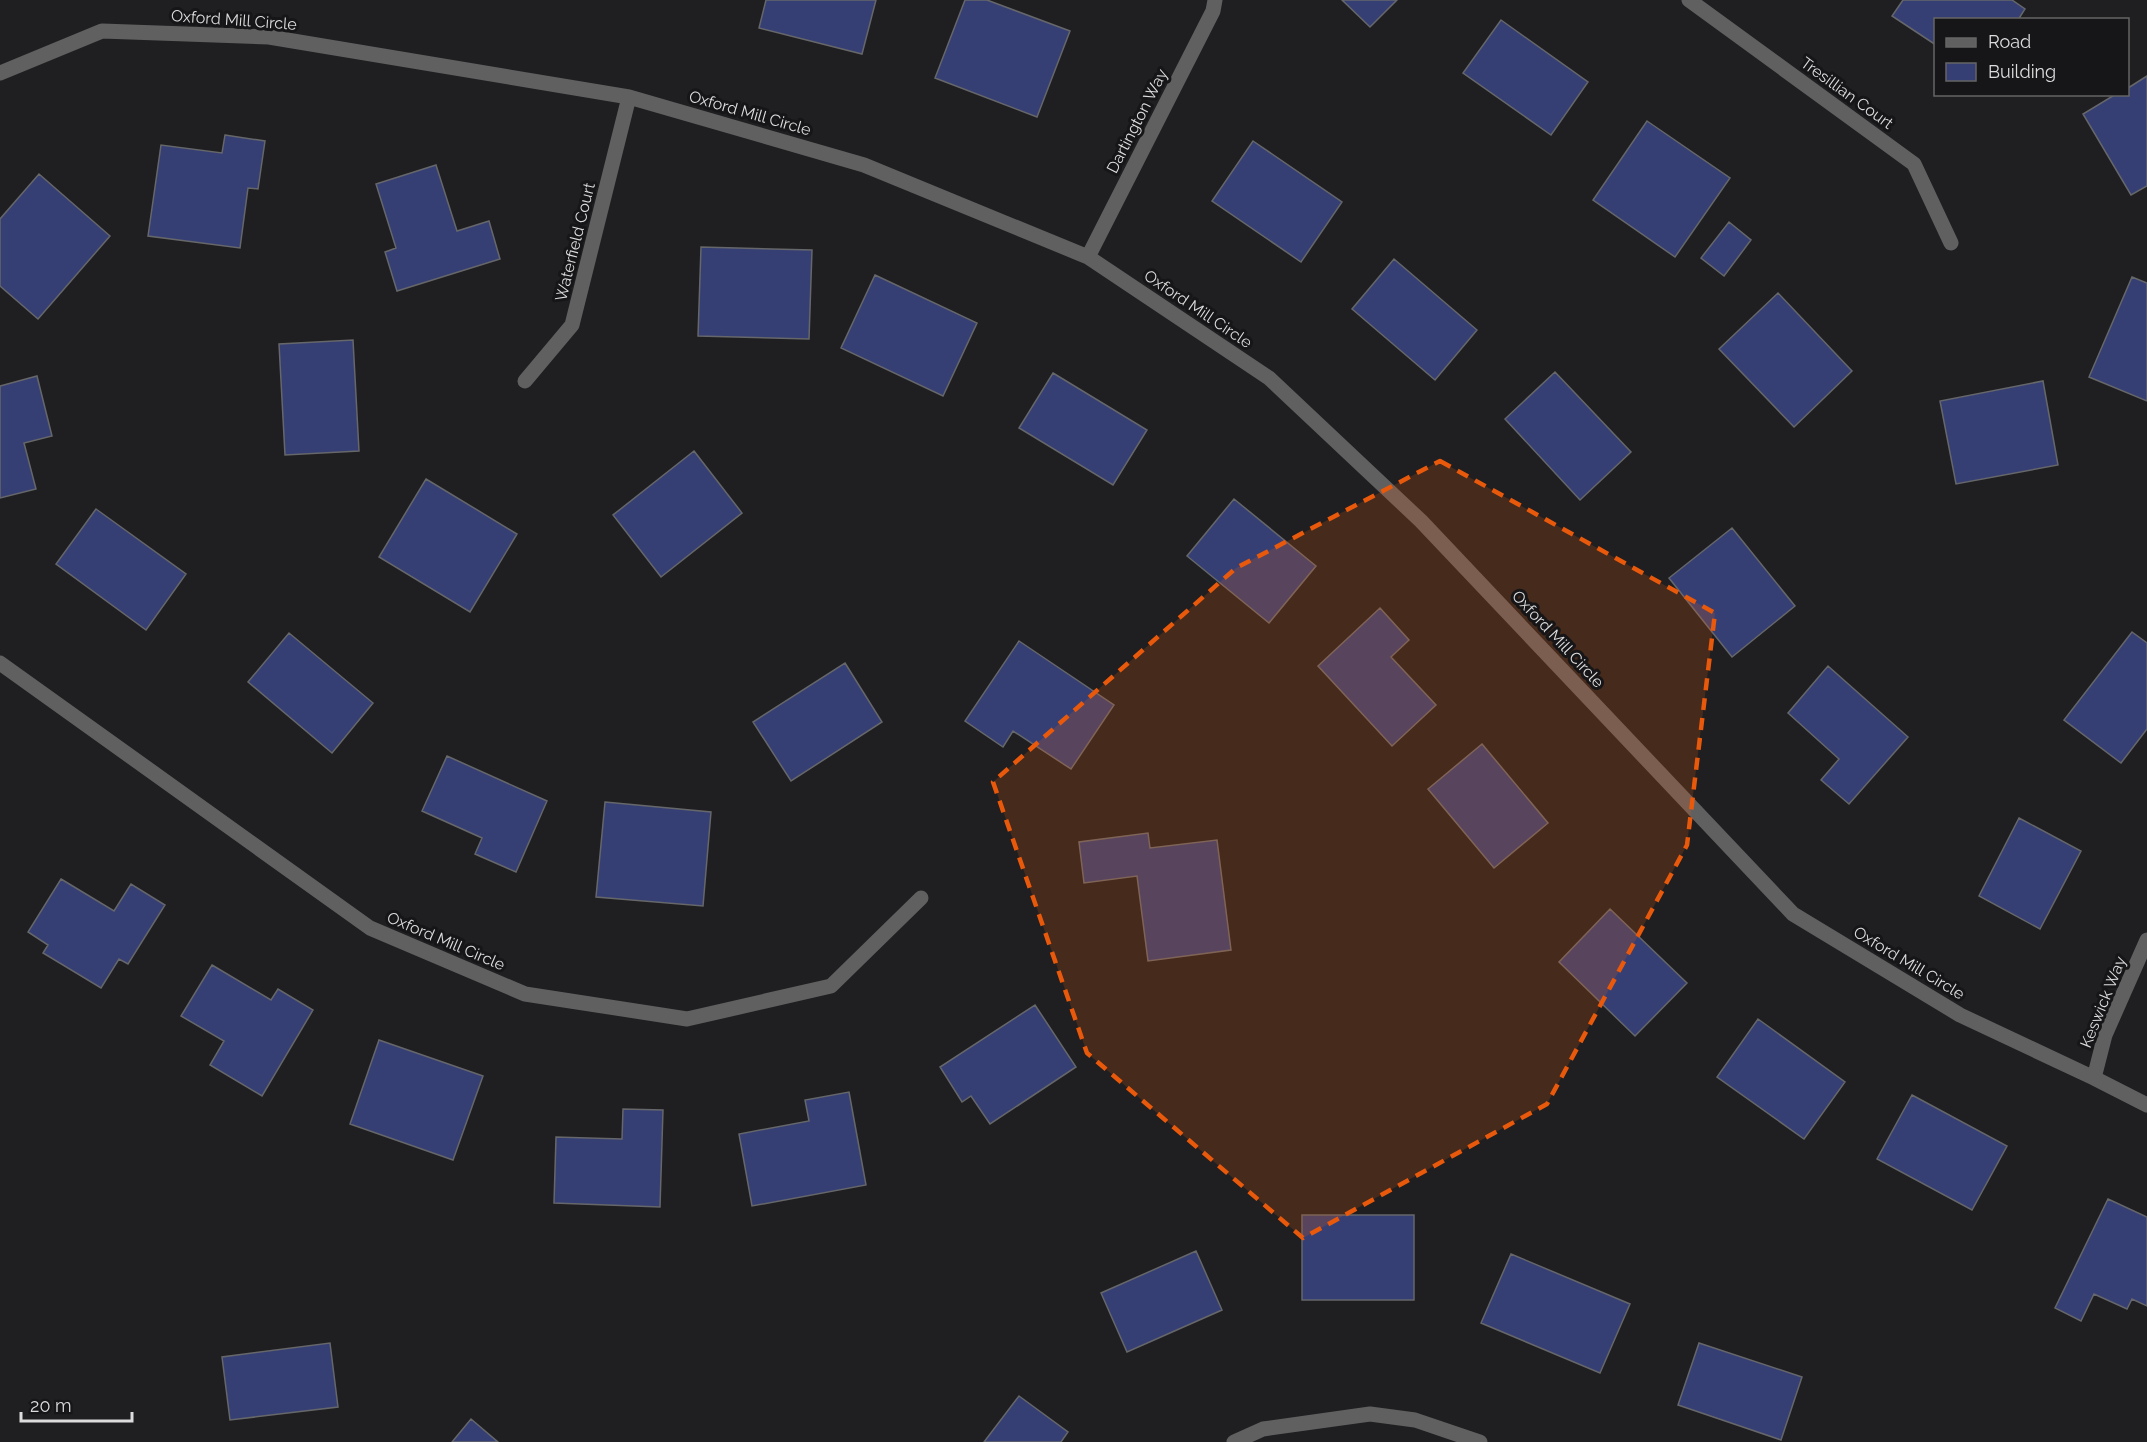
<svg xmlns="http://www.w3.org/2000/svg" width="2147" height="1442" font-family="Raleway,sans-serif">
  <rect width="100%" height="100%" fill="#1f1e20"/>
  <path fill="#363f74" stroke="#66676a" stroke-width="1.5" d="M 766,0 L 876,0 L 862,54 L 759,28 Z
    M 965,0 L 987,0 L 1070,31 L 1037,117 L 935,78 Z
    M 1342,0 L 1397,0 L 1370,27 Z
    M 1903,0 L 2012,0 L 2025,9 L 2018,20 L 1936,20 L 1936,45 L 1892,16 Z
    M 1501,20 L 1588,82 L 1551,135 L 1463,73 Z
    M 2147,76 L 2147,186 L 2131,195 L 2083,114 L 2116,94 L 2128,94 L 2128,88 Z
    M 1647,121 L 1730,178 L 1675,257 L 1593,200 Z
    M 225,135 L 265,141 L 258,189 L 248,188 L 240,248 L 148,236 L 161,145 L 222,153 Z
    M 1253,141 L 1342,202 L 1301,262 L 1212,201 Z
    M 436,165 L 457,231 L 489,221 L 500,259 L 397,291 L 385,252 L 396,248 L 376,184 Z
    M 39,174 L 110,236 L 38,319 L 0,286 L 0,219 Z
    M 1729,222 L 1751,240 L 1724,276 L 1701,258 Z
    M 701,247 L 812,250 L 809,339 L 698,336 Z
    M 1394,259 L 1477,330 L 1435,380 L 1352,309 Z
    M 875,275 L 977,323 L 943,396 L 841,348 Z
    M 2132,277 L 2147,283 L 2147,401 L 2089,377 Z
    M 1778,293 L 1852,371 L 1794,427 L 1719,349 Z
    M 353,340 L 359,451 L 285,455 L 279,344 Z
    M 1555,372 L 1631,452 L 1580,500 L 1505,419 Z
    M 1053,373 L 1147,430 L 1113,485 L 1019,428 Z
    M 37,376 L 52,436 L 24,443 L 36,489 L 0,498 L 0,386 Z
    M 2043,381 L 2058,465 L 1956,484 L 1940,401 Z
    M 694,451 L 742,513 L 661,577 L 613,515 Z
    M 426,479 L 517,534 L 470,612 L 379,557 Z
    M 1234,499 L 1316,566 L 1269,623 L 1187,556 Z
    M 96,509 L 186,574 L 146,630 L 56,564 Z
    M 1732,528 L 1795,606 L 1732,657 L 1669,578 Z
    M 1380,608 L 1409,640 L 1391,657 L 1436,705 L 1392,746 L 1318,666 Z
    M 2132,632 L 2147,643 L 2147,729 L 2121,763 L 2064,720 Z
    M 289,633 L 373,703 L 332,753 L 248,682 Z
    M 1019,641 L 1114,705 L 1071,769 L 1013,731 L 1003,747 L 965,721 Z
    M 845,663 L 882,722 L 791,781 L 753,722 Z
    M 1828,666 L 1908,737 L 1849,804 L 1821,780 L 1839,759 L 1788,713 Z
    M 1482,744 L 1548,823 L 1494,868 L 1428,789 Z
    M 447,756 L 547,801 L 516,872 L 475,854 L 482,838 L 422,811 Z
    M 605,802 L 711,812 L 703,906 L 596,897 Z
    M 2019,818 L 2081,851 L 2040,929 L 1979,896 Z
    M 1148,833 L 1150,848 L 1217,840 L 1231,950 L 1148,961 L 1137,876 L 1084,883 L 1079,842 Z
    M 61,879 L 114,911 L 131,884 L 165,905 L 128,964 L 119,959 L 101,988 L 43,953 L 48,945 L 28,932 Z
    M 1610,909 L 1687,983 L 1635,1036 L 1559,962 Z
    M 212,965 L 271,1000 L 278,989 L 313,1010 L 262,1096 L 210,1065 L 224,1041 L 181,1016 Z
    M 1035,1005 L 1076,1067 L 990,1124 L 971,1096 L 962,1102 L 940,1067 Z
    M 1758,1019 L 1845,1082 L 1804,1139 L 1717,1077 Z
    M 379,1040 L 483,1076 L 453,1160 L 350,1124 Z
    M 849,1092 L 866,1185 L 752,1206 L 739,1134 L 809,1121 L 805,1100 Z
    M 1912,1095 L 2007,1146 L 1972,1210 L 1877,1159 Z
    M 623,1109 L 663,1110 L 660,1207 L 554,1203 L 556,1137 L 622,1139 Z
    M 2108,1199 L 2147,1217 L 2147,1306 L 2132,1299 L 2127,1309 L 2094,1294 L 2081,1321 L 2055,1308 Z
    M 1302,1215 L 1414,1215 L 1414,1300 L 1302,1300 Z
    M 1196,1251 L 1222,1310 L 1127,1352 L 1101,1293 Z
    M 1511,1254 L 1630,1304 L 1600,1373 L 1481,1323 Z
    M 330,1343 L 338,1407 L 230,1420 L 222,1357 Z
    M 1699,1343 L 1802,1377 L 1781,1440 L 1678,1405 Z
    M 1019,1396 L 1068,1432 L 1061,1442 L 984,1442 Z
    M 471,1419 L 498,1442 L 452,1442 Z"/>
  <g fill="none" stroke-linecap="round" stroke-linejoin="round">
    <path stroke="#616061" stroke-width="15" d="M 1689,0 L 1914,164 L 1951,243
      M 0,73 L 102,31 L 269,37 L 629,97 L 864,165 L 1088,257 L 1269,378 L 1421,521 L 1793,914 L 1960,1015 L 2094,1078 L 2147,1105
      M 1088,257 L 1213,11 L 1215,0
      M 525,381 L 572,325 L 629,97
      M 0,663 L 370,928 L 525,994 L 687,1019 L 831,986 L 921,898
      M 2094,1078 L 2105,1035 L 2147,940
      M 1234,1442 L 1263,1429 L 1370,1414 L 1415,1420 L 1480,1442"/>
  </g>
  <path fill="#e8590c" fill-opacity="0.2" stroke="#e8590c" stroke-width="4.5" stroke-dasharray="12 8" stroke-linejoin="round" d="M 1440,461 L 1715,613 L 1687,845 L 1547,1104 L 1303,1238 L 1087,1053 L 993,782 L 1236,568 Z"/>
  <g text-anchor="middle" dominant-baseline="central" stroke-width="6" stroke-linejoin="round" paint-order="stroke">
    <g font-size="16" fill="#dcdcdd" stroke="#161517">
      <text transform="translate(234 20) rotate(4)">Oxford Mill Circle</text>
      <text transform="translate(1847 93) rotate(36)">Tresillian Court</text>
      <text transform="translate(750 113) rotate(16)">Oxford Mill Circle</text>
      <text transform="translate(1137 121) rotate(-63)">Dartington Way</text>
      <text transform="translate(575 242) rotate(-76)">Waterfield Court</text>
      <text transform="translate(1198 309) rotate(34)">Oxford Mill Circle</text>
      <text transform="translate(1558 639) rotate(47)">Oxford Mill Circle</text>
      <text transform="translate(446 941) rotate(23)">Oxford Mill Circle</text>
      <text transform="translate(1909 963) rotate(31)">Oxford Mill Circle</text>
      <text transform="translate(2103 1002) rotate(-68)">Keswick Way</text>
    </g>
  </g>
  <rect x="1934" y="18" width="195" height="78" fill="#161517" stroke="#656566" stroke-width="1.5"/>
  <rect x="1946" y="38" width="30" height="9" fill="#616061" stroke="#656566" stroke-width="1.5"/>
  <text x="1988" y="48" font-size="18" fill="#dcdcdd">Road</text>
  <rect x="1946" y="63" width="30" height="18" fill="#363f74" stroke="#656566" stroke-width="1.5"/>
  <text x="1988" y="78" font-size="18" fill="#dcdcdd">Building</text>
  <path d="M21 1412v9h111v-9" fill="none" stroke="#dcdcdd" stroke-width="3"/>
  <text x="30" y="1412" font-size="18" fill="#dcdcdd" stroke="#161517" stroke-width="4.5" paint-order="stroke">20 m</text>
</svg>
